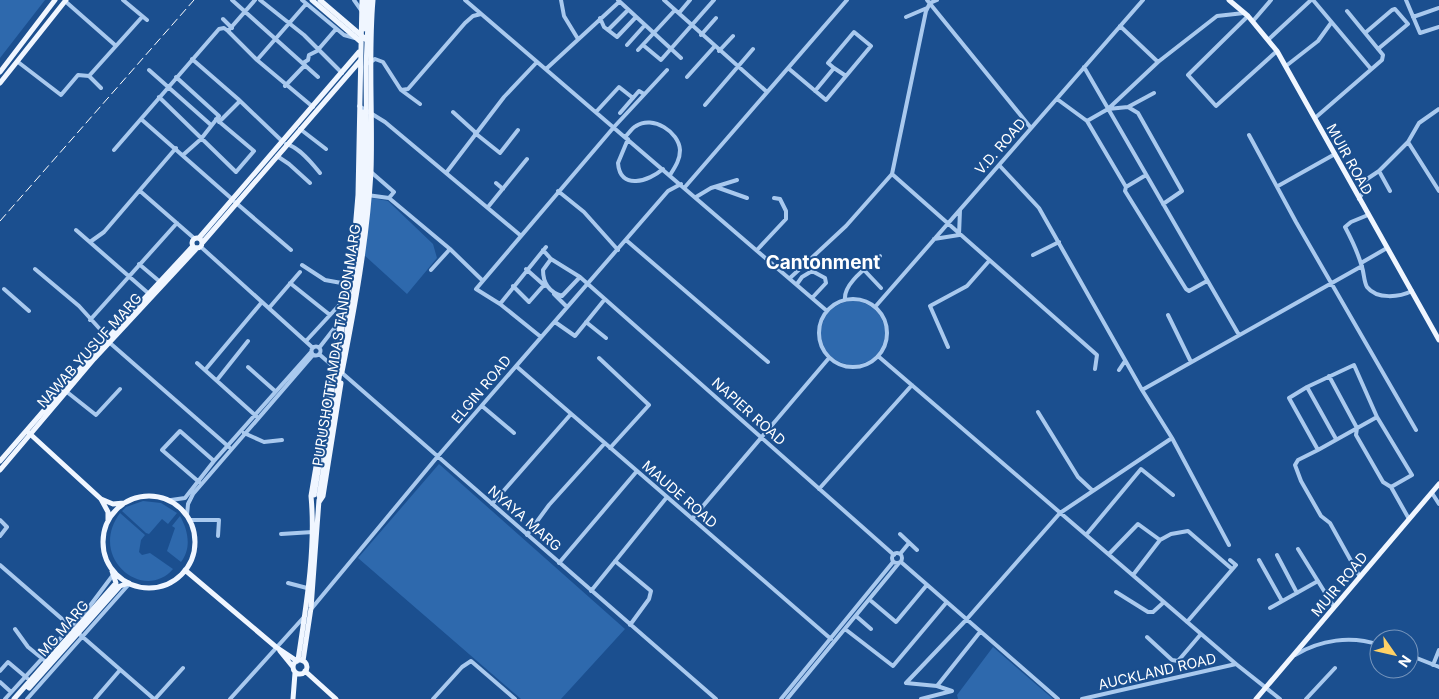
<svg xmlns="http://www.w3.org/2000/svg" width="1439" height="699" font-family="Inter,sans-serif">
  <rect width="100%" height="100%" fill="#1b4f8f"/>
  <path fill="#2e69ad" d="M 0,0 L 45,0 L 0,58 Z
    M 367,197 L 388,201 L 433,244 L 437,258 L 407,294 L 363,254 Z
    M821 333a32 32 0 1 1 64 0a32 32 0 1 1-64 0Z
    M 439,464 L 625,629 L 561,699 L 521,699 L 358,558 Z
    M 143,501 L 161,503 L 177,513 L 168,524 L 162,519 L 149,534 L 146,533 L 122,511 L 126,507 Z
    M 120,513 L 145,535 L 141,540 L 139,552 L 142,555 L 150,553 L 173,569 C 144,603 87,558 120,513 Z
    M 180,516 C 188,530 192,548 181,562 L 167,551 L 175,528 L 172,526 Z
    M 993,647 L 1053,699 L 958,699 L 957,695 Z"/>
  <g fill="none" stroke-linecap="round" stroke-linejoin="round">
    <path stroke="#a9c9ee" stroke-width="4" d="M 123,0 L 147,20
      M 232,0 L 318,77
      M 260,0 L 304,35 L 342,73
      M 302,0 L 344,35 L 355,38
      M 354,0 L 361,10
      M 465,0 L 827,311
      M 561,0 L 564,16 L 578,39
      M 618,0 L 681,58
      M 664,0 L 767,92
      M 927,0 L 1031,128
      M 937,0 L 930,3 L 926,11 L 892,174 L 1097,355 L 1095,369
      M 1313,0 L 1371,69
      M 1406,0 L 1420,33 L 1439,27
      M 65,1 L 115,45
      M 679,13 L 690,0
      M 1248,16 L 1188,75 L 1216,106 L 1277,51
      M 906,17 L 927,8
      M 1413,17 L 1439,8
      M 600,18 L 604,27 L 617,37 L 636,17
      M 223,19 L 232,28
      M 1253,21 L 1271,0
      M 1120,26 L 1158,62
      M 608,30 L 628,10
      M 228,31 L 255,0
      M 1365,33 L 1392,10 L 1395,9 L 1408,24 L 1378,49
      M 701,35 L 716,18
      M 1269,39 L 1311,0
      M 627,45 L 645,25
      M 643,45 L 661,60 L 714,0
      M 638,50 L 675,10
      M 719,51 L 733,36
      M 192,59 L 238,99 L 282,141
      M 257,60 L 306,4
      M 18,62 L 61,95 L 78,75 L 89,76 L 101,88
      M 369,63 L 375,59 L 383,62 L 401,90 L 408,89 L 465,23 L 473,16 L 481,14
      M 1286,66 L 1318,41 L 1331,23
      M 1084,67 L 1239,335
      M 788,68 L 826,100 L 871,46 L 854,32 L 828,63 L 834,68 L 815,91
      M 834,68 L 846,76
      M 546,69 L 619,2
      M 149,70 L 211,125
      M 89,76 L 142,17
      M 176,77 L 219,116 L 201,139 L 183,155
      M 687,77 L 714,47
      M 285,86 L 305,65 L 303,63 L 308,60 L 309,55 L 317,51 L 336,29
      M 401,90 L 420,104
      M 159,97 L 236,172 L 254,151 L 216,119
      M 1057,99 L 1087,121 L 1108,109 L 1158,62 L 1217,16 L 1244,13
      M 705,105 L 753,49
      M 359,106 L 385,122 L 520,235
      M 1128,107 L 1154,93
      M 1108,109 L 1128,107 L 1138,113 L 1182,191 L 1163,204
      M 453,112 L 475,132
      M 596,112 L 619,87 L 633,98
      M 620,113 L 639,91 L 644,94
      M 1315,118 L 1382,60 L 1383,55 L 1347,11
      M 141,119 L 232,199
      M 1087,121 L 1126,187 L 1125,191 L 1186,289 L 1189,291 L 1207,281
      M 219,122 L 240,101
      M 300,129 L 326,149
      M 475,133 L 500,153 L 518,130
      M 1249,135 L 1296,222 L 1416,430
      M 625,137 C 629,133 632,128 636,126 C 653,115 679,132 680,150 C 680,160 675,167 670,175
      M 628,139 L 618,163 C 620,191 649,181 663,169
      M 1408,142 L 1439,191
      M 286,144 C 299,147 312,163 320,173
      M 114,150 L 219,29 L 224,28 L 228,31 L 257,60 L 313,107
      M 277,156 L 289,164 L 310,183
      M 999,165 L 1039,208 L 1142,390 L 1172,438 L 1229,545
      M 1379,171 L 1408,142 L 1419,123 L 1439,109
      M 371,172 L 394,192 L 389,198
      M 446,173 L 504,97 L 537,62
      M 496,183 L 503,189
      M 1278,186 L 1335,154
      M 685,187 L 847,0
      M 716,187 L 747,198
      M 1126,187 L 1146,175
      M 140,191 L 195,239
      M 558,191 L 584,212 L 618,250
      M 367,195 L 389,198 L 450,249 L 482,280
      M 696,197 L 711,188 L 737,180
      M 1359,199 L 1364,190 L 1361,183 L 1379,171 L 1390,191
      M 235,202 L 291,250
      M 488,207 L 527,159
      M 1368,215 L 1351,222 L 1345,227 C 1352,240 1358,253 1362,267 C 1364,273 1364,282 1367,287 C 1377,300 1400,297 1412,291
      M 76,230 L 148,293
      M 934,239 L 959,235 L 960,210
      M 626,240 L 768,362
      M 90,242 L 104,232 L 176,148
      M 201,247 L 313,348
      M 543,250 L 551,259 L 543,270 C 543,283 549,292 562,296 L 580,277 L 894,555
      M 757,250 L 786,219 L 786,211 L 780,199 L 774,198
      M 1033,255 L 1059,242
      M 551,259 L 580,277
      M 1361,263 L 1387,248
      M 139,264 L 159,281
      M 302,265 L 325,280 L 347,284
      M 35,269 L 79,306 L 108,338
      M 526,269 L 545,286
      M 431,270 L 450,249
      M 864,270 L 881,288
      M 790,278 L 846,226 L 892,174
      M 290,283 L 330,315
      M 797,284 L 802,277 L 812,271 L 825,278 L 826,283 L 812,298
      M 513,286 L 529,302 L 544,285
      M 4,289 L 29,311
      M 554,294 L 567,307
      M819 333a34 34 0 1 1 68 0a34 34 0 1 1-68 0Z
      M 845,300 C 843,283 869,266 880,256
      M 500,304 L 546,247
      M 875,307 L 1143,0
      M 269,308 L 300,272
      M 1168,315 L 1191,362
      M 90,320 L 177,223
      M 555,322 L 575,336 L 605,299
      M 586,322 L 606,338
      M 541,337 L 500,304 L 476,289 L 614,127 L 667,70
      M 306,341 L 343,301
      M 110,343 L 229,447
      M311.5 351a4.5 4.5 0 1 1 9 0a4.5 4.5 0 1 1-9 0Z
      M 948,347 L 930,306 L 967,286 L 989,261
      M 319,348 L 340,321
      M 319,354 L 335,368
      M 878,356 L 1236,664 L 1280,699
      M 599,358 L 649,405 L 610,448
      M 197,363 L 256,416
      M 516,366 L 831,639
      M 248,367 L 275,391
      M 205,370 L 262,302
      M 1119,370 L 1125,361
      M 341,372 L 716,699
      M 1329,376 L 1357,428 L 1356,435 L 1383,482 L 1391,487
      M 217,380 L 248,341
      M 1307,387 L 1336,439
      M 1142,390 L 1362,266
      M 67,392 L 96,415 L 120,389
      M 482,406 L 514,433
      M 1038,412 L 1078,477 L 1093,491
      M 1377,417 L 1318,450 L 1289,398 L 1307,387 L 1354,365 L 1377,417 L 1412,475 L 1391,487 L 1409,519
      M 244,433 L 264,442 L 282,440
      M 1318,450 L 1298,460 L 1295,465 L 1301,481 L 1321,516 L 1330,523 L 1360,577
      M 199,482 L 162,450 L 180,431 L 214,461
      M 819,489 L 912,385
      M 1432,493 L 1439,504
      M 171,500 L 185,498 L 214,461 L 311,352
      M 492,504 L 571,414
      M 187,515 L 188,504 L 193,494 L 313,355
      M 692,519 L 829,358
      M 0,520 L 7,527 L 0,536
      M 190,520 L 219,520 L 218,536
      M 281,534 L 313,532
      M 900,534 L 917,550
      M 527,535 L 549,505 L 605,443
      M 1086,535 L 1141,469 L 1173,495
      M 1160,540 L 1171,534 L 1188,531 L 1232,569
      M 1298,549 L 1334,607
      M892 558a5 5 0 1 1 10 0a5 5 0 1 1-10 0Z
      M 900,554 L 909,543
      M 1109,554 L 1138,524 L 1160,540 L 1133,575
      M 1277,555 L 1297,593
      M 1259,560 L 1282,601
      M 615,561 L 651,591 L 649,599 L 630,625
      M 901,562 L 1058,699
      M 559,563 L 637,471
      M 0,565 L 154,699
      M 288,583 L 307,588
      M 591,591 L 667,497
      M 1116,592 L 1148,612 L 1153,612 L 1164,602
      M 870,600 L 896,622 L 926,586
      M 312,608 L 438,456 L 668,191 L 681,184
      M 1270,608 L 1318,581
      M 856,616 L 871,629
      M 1187,622 L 1236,565 L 1230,560
      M 15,629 L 28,647 L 44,660
      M 845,629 L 893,666 L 946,603
      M 1147,637 L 1172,660 L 1178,661 L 1201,634
      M 1295,655 C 1320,640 1351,635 1379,645
      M 1409,655 L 1439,667
      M 1433,665 L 1439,650
      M 0,671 L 8,662 L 27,678
      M 0,682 L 11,692
      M 906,683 L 966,620 L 1060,513 L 1172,438
      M 906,683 L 937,686 L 952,691 L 921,699
      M 937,686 L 980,632
      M 5,699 L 89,607 L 113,575
      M 27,699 L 130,583
      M 95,699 L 120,670
      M 155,699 L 183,668
      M 230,699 L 304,617
      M 433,699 L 462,667 L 471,661 L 515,699
      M 781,699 L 893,562
      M 787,699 L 899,563
      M 1082,699 L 1236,664
      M 1306,699 L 1335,668"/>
    <path stroke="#f0f6ff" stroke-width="5" d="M 312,0 L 361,42
      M 320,0 L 369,42
      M 1229,0 L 1248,16 L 1277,51 L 1439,340
      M 0,72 L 55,0
      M 0,83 L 66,0
      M192 243a5 5 0 1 1 10 0a5 5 0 1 1-10 0Z
      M 199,238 L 359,52
      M 203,242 L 360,61
      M 342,372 C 355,306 367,240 371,172 C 373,115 368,57 373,0
      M 29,433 L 101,499 L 108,512 L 108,521
      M 0,461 L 92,355 L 193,246
      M 0,470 L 94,359 L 197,248
      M103 542a46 46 0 1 1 92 0a46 46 0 1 1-92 0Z
      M 101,499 L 113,504 L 124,503
      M 319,502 L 323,496 L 341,383
      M 185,570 L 276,647 L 297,661
      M 280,651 L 293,667
      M 298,660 C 306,607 316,548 311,496 L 354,242 L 358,195 L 362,0
      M293 667a7 7 0 1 1 14 0a7 7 0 1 1-14 0Z
      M 303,661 L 311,608 L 319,500
      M 305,671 L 336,699
      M 29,688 L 120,586 L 129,583
      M 14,699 L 116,583 L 112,571
      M 293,699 L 295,673
      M 1256,699 L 1439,484"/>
    <path stroke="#fff" stroke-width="1" stroke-dasharray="9 4" stroke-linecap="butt" d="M 0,221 L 194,0"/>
    <path stroke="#f0f6ff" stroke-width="5" d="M 364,29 L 365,0
      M 314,495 L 357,240 L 362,185 L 363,112
      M 319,496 L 362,243 L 367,177 L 366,67 L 369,0"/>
  </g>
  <g text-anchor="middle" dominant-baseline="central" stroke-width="4" stroke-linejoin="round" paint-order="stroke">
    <g font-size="14" fill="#fff" stroke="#1b4f8f">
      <text transform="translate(1000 146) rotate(-49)">V.D. ROAD</text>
      <text transform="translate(1350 159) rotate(61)">MUIR ROAD</text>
      <text transform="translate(336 345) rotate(-81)">PURUSHOTTAMDAS TANDON MARG</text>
      <text transform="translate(89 350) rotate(-48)">NAWAB YUSUF MARG</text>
      <text transform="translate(481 389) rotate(-50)">ELGIN ROAD</text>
      <text transform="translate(749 411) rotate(42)">NAPIER ROAD</text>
      <text transform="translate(680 494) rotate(41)">MAUDE ROAD</text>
      <text transform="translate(525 518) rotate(41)">NYAYA MARG</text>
      <text transform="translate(1339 584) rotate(-50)">MUIR ROAD</text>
      <text transform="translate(63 628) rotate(-49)">MG MARG</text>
      <text transform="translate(1157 671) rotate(-13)">AUCKLAND ROAD</text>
    </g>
    <g font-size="19" font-weight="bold" fill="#fff" stroke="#1b4f8f">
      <text x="823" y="262">Cantonment</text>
    </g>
  </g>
  <g transform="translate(1394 654) rotate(124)"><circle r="24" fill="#1b4f8f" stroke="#7695bc"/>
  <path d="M0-4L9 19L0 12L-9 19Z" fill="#ffd166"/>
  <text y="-8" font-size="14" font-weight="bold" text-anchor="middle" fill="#ffffff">N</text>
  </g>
</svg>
